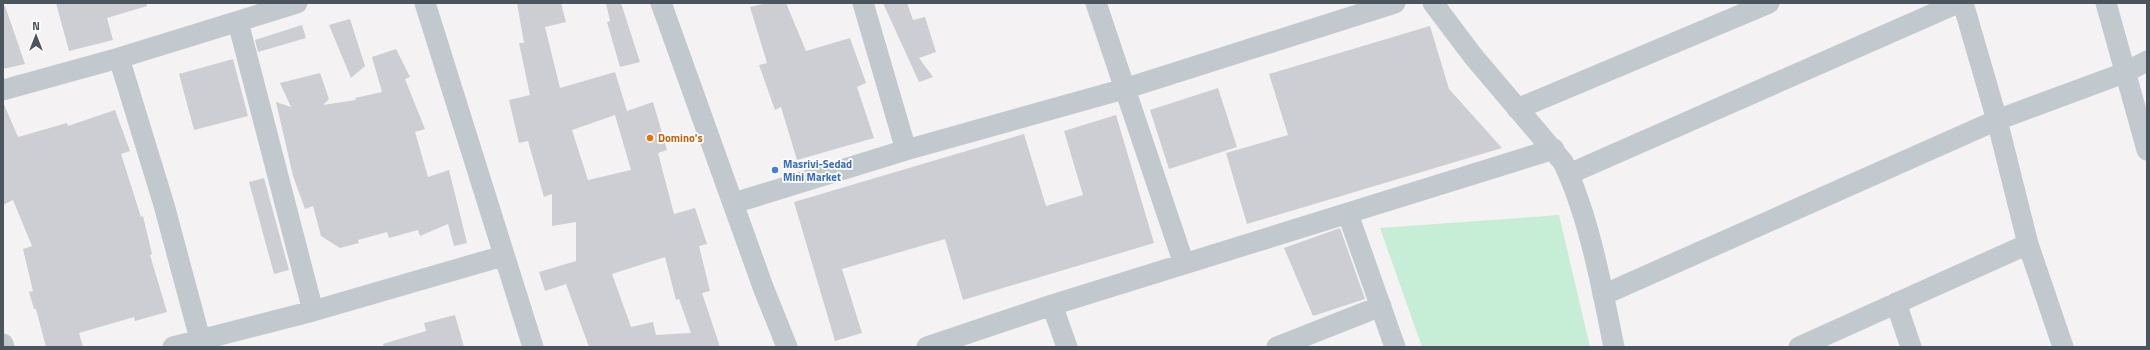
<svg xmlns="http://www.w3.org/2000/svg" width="2150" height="350" font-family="'Titillium Web',sans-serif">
  <rect width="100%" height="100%" fill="#f4f2f2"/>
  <path fill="#c6edd6" d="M 1559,215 L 1590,347 L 1422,347 L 1380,228 Z"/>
  <path fill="#cdced4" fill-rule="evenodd" d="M 56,3 L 146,3 L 147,6 L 107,18 L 113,40 L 69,51 Z
    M 517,3 L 561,3 L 566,22 L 545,27 L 560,88 L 615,72 L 627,111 L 653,102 L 667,150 L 658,153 L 674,214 L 695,208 L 707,244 L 699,246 L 710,291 L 702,293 L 720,347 L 589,347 L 566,284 L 545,291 L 539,272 L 576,261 L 576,222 L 552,226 L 552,194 L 544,197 L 528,141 L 519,143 L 509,100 L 530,95 L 519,43 L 524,43 ZM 615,115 L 631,170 L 588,180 L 572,130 ZM 665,257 L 676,300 L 679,299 L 691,333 L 656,335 L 653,322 L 631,327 L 612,274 Z
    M 606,3 L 621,3 L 640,62 L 620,67 L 607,22 L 610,21 Z
    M 767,3 L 786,3 L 806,51 L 850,38 L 866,83 L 857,87 L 874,138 L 797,160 L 781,107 L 775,110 L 759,65 L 767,63 L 750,7 Z
    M 883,3 L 907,3 L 913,20 L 925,17 L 936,52 L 919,58 L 933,77 L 919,82 Z
    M 3,6 L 5,6 L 25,64 L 3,69 Z
    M 350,19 L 365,66 L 351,78 L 329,25 Z
    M 302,25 L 306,38 L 258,52 L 255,40 Z
    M 1430,26 L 1449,89 L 1502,148 L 1247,224 L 1226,153 L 1288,135 L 1269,74 Z
    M 396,49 L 410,77 L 405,79 L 425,129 L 415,132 L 428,177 L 449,170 L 467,243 L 454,246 L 448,224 L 420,236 L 418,230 L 389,238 L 387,232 L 358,240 L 359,243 L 340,248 L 321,236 L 313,206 L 305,209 L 293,176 L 276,102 L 291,107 L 280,83 L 320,73 L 329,99 L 323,105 L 356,100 L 355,98 L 382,92 L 372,57 Z
    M 233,59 L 248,116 L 194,130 L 179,74 Z
    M 1218,88 L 1237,147 L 1169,169 L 1150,110 Z
    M 3,102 L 18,137 L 67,123 L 68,126 L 115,110 L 130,151 L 121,154 L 141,217 L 143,216 L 152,254 L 150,255 L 167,312 L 135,321 L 134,317 L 79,333 L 83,347 L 46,347 L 36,309 L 34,309 L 29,292 L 33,291 L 23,249 L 32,246 L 13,200 L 3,205 Z
    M 1116,115 L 1154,243 L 963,300 L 945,239 L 842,269 L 862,333 L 835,341 L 794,202 L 1024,134 L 1046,206 L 1083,195 L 1064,131 Z
    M 264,178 L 289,270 L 274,274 L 249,182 Z
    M 1340,228 L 1365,299 L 1313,316 L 1284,248 Z
    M 455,315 L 464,347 L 384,347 L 383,344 L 426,331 L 424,323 Z"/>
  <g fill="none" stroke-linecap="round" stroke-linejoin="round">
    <path stroke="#c1c9cf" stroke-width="21" d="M 425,3 L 533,347
      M 661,3 L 763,287 L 787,347
      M 863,3 L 906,150
      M 1096,3 L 1184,264
      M 1433,3 L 1473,56 L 1563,162 C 1589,216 1602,288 1614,347
      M 1963,3 L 1997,120 L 2028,244 L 2063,347
      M 2106,3 L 2147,150
      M 238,22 L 313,311
      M 119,58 L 164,205 L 200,339
      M 3,90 L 119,58 L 297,3
      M 1517,109 L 1769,3
      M 1569,174 L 1958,3
      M 734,203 L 906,150 L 1124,89 L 1395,3
      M 1348,214 L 1395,347
      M 1603,295 L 1997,120 L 2124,73 L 2147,61
      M 1896,303 L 1911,347
      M 1052,305 L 1067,347
      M 3,344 L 4,347
      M 173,347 L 313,311 L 503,256
      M 927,347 L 1052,305 L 1554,149
      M 1277,347 L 1381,306
      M 1799,347 L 2028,244"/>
  </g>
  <circle fill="#e8710a" stroke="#fff" stroke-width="1.5" cx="650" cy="138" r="4"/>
  <circle fill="#3f7fe0" stroke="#fff" stroke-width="1.5" cx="775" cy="170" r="4"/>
  <g text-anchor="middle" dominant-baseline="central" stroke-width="3.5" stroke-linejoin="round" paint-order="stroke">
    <g font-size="11" font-weight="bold" fill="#c56008" stroke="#fff" text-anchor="start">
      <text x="658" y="138">Domino's</text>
    </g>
    <g font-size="11" font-weight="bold" fill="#366cbe" stroke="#fff" text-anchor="start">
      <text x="783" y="164">Masrivi-Sedad<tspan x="783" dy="13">Mini Market</tspan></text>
    </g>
  </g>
  <rect width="2150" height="350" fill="none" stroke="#4b555e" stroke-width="8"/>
  <g transform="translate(36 36)" stroke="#ffffff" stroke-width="3" paint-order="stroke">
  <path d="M0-3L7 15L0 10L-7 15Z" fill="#4b555e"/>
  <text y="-6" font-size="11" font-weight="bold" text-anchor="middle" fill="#4b555e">N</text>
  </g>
</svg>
